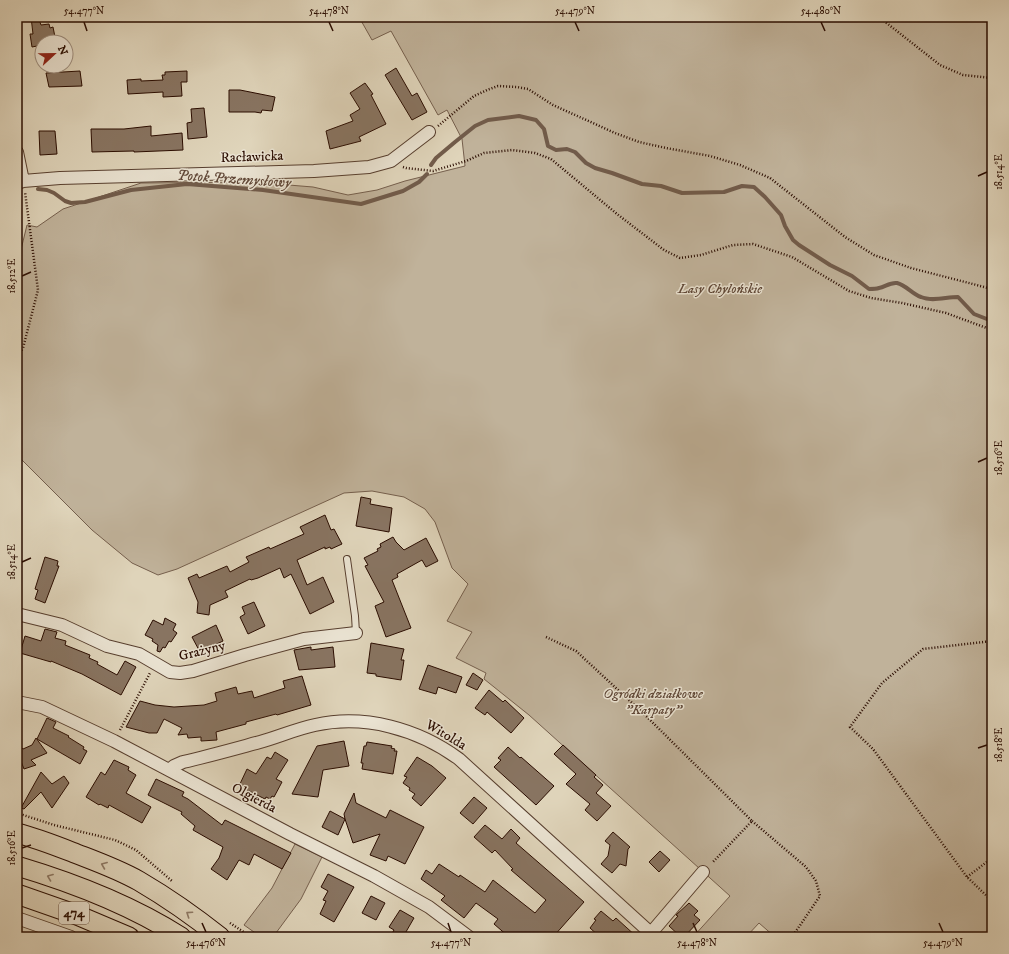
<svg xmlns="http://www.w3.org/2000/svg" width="1009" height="954" font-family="'IM FELL DW Pica',serif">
  <rect width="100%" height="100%" fill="#dfd4ba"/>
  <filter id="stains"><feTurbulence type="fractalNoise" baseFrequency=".005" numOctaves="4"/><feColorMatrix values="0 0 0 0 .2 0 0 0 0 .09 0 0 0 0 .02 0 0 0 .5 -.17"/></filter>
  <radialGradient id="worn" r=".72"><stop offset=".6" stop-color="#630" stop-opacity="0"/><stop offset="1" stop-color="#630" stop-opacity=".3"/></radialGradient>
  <path fill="#c0b29a" stroke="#755f4d" d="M 359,17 L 992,17 L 992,937 L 775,937 L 759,923 L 746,937 L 693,937 L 730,896 L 529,715 L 484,679 L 486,673 L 456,658 L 472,632 L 447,621 L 468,584 L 452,568 L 435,522 L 425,509 L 404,497 L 372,491 L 344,493 L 177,569 L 158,575 L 132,563 L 92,530 L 17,455 L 17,266 L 27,225 L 37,227 L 63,209 L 141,183 L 252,182 L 313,187 L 348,195 L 377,190 L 405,181 L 465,166 L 462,139 L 447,110 L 438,115 L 391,31 L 372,40 Z
    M 295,844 L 322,857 L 301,899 L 273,937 L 261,937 L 244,925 L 272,888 Z"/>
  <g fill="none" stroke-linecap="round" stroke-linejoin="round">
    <path stroke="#715b4a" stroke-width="4" d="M 431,165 L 436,158 L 455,142 L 475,126 L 488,120 L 519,116 L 536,120 L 544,129 L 548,146 L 556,150 L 567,149 L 575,152 L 586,163 L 595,168 L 612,173 L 642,184 L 661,186 L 682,193 L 724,192 L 742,186 L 754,187 L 765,197 L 781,215 L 785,226 L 793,240 L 799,245 L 830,265 L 852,276 L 869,289 C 873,289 876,289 879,288 C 885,287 890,282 897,283 C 906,285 912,294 921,297 C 932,302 946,297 958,297 L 974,314 L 992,321
      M 38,189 L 47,190 L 54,193 L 65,201 L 71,203 L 85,202 L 131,190 L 187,184 L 263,190 L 361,204 L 403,191 L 419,182 L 427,174"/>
  </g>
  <path fill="#887461" stroke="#2a0c00" d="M 31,17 L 38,17 L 41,25 L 49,24 L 50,28 L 53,27 L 56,42 L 42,42 L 42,45 L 32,47 L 30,34 L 33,34 Z
    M 396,68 L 412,96 L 417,93 L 427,112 L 412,120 L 385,75 Z
    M 80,71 L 82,86 L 49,87 L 46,73 Z
    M 187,71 L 187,82 L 181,82 L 182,96 L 163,97 L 163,92 L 128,94 L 127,80 L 141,79 L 141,81 L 163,80 L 162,75 L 165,75 L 165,72 Z
    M 365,83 L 373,94 L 371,95 L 386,124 L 359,137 L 361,141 L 330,149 L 326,131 L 353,121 L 350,115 L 360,109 L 350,93 Z
    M 229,90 L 240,90 L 275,97 L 272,111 L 262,110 L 261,113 L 255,112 L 229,112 Z
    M 204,108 L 207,137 L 188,139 L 187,123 L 192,122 L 191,109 Z
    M 151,126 L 151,136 L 182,133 L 183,150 L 134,152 L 134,151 L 92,152 L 91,129 L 124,129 Z
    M 39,131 L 55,131 L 57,154 L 40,155 Z
    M 361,497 L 371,499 L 370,504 L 392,508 L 389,532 L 356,526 Z
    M 325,515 L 331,530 L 334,529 L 342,544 L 331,549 L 330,547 L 325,549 L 325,547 L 297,560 L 307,585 L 323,577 L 334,602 L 310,614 L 291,574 L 284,578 L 280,568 L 258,578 L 251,580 L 250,579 L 225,591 L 228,597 L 210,605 L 209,615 L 197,613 L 198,602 L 188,578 L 197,574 L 199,578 L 227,566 L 230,572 L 249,562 L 246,557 L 269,547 L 270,549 L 304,534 L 300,527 Z
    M 393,537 L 396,542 L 404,550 L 426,538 L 438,561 L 426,567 L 422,560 L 397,574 L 398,577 L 392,580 L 411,628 L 386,637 L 375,606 L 384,602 L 365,566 L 368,565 L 364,558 L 378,551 L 377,549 L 381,547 L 380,544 Z
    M 45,557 L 58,561 L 57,566 L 59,566 L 45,603 L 35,599 L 38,590 L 35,589 Z
    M 254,602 L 265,626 L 248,634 L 240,617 L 245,614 L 242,607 Z
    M 165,618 L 176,624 L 173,630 L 177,633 L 171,642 L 169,641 L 165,648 L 163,647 L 160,652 L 157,651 L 158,645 L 152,641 L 153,639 L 145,635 L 153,620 L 163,625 Z
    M 216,625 L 223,641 L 200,652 L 192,637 Z
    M 45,629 L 57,632 L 55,638 L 66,641 L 65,645 L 90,655 L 89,658 L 98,662 L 97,664 L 117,675 L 125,661 L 136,667 L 121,695 L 82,674 L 51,661 L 51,662 L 20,653 L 25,636 L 41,641 Z
    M 371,643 L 404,649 L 401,660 L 404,660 L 401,680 L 376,676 L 376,674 L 367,673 Z
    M 311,647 L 311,650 L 333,647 L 335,667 L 299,670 L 294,650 Z
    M 428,665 L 462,677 L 456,693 L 438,687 L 436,694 L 419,689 Z
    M 473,673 L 483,680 L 477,690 L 466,685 Z
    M 302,676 L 311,705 L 277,715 L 276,714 L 246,722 L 246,724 L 216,732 L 217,740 L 201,741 L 201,737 L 188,738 L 187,734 L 178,735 L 182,728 L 164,719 L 157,733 L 149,733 L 126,727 L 140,701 L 155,705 L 174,707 L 204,705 L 217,701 L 215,693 L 236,687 L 238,694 L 252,691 L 254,698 L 285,688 L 283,681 Z
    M 489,690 L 503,702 L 505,700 L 524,718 L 511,733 L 487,712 L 485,715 L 475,708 Z
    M 47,718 L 56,722 L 53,728 L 69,736 L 68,737 L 84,747 L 83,749 L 87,751 L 80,764 L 37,739 Z
    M 36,738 L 47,753 L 31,760 L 36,765 L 24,769 L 17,751 L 17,743 L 23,749 L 32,745 Z
    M 344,741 L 349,766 L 323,770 L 318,797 L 292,794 L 317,746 Z
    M 367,742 L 392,746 L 391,748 L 395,749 L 394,751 L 397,751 L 393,774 L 362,769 L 363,763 L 361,763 L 364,746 L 366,746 Z
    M 563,745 L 596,775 L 594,777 L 603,785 L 596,793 L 611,806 L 597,821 L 585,810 L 590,804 L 566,784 L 576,774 L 554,754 Z
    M 508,747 L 520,758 L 521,757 L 554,786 L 536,805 L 494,767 L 501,760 L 498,758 Z
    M 275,752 L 288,760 L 276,779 L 282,782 L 274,797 L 272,796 L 270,799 L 266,797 L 265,799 L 239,786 L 247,769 L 256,774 L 267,757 L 271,759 Z
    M 417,757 L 432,766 L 446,778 L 421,806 L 412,798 L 415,794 L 409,790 L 410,788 L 403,783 L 407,777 L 404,776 Z
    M 114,760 L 129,767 L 128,770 L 136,775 L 126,793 L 151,807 L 142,823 L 109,805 L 108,808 L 100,804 L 99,805 L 86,797 L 101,772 L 105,775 Z
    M 41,772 L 52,784 L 64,776 L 69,783 L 52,808 L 41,792 L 24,809 L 21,808 Z
    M 156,779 L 184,792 L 182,796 L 188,799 L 222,825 L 225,820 L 291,853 L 282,869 L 254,854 L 249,865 L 239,860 L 227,880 L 211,869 L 219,858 L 223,847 L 193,830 L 195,826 L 181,814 L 182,812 L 148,795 Z
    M 354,793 L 356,803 L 386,818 L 390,810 L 424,827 L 405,864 L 388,856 L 386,861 L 370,855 L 380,834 L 353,843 L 345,819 L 338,835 L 322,827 L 330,811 L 345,819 L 344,814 Z
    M 474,797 L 487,808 L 473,824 L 460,813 Z
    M 485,825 L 502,839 L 511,829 L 520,838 L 516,843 L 584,902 L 553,937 L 509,937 L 494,924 L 498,919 L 476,903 L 464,918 L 441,900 L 445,896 L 421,879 L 426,870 L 432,874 L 439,864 L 459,877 L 460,875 L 485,892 L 493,880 L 535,913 L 546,900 L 511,870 L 513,869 L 495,850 L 492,853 L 474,837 Z
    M 613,832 L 630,847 L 628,849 L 626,866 L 620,864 L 612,873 L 601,864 L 608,856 L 610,845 L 605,841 Z
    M 660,851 L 670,860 L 659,872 L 649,862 Z
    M 328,874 L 354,887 L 334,922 L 320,914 L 326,901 L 323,900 L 328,891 L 321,887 Z
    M 371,896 L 385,903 L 376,920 L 362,913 Z
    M 689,903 L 698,911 L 694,915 L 700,920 L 684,937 L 681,937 L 669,926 L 678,916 L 676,915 Z
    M 400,910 L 414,918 L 403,937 L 390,937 L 394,930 L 389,927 Z
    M 601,911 L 613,921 L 616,918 L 637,937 L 600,937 L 590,928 L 596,920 L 594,919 Z"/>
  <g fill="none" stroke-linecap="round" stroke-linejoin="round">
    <g stroke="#573e2e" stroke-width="8">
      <path id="lane" d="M 347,559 L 355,616 L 356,633"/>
    </g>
    <g stroke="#573e2e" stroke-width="14">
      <path id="street" d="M 17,152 L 23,181
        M 17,183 L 23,181 L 60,178 L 314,171 L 369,167 L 391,161 L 429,132
        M 17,614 L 62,625 L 107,646 L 139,654 L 170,672 L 180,673 L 193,671 L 245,655 L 304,639 L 356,633
        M 17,702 L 42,707 L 114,741 L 290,834 L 374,876 L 429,907 L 469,937
        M 169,770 L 174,766 L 183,762 C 209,756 234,749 260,742 C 278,737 296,729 315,725 C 365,714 418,729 459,759 L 655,937
        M 17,918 L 71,937
        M 651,933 L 703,872"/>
    </g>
    <g stroke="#2a0c00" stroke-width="21">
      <path id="primary" d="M 17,833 C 36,838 54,845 72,852 C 95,861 118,869 139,881 C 168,898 195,917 220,937
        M 17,866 C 74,883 131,905 181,937
        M 17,894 L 77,915 L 129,937"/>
    </g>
    <path stroke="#2a0c00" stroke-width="2.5" stroke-dasharray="1 2" stroke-linecap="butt" d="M 879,17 L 940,65 L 963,75 L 992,78
      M 438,126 L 474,96 L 487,90 L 498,86 L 517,87 L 528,89 L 553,105 L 615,133 L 639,142 L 666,148 L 710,156 L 740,165 L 770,178 L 845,237 L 874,255 L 911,268 L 992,289
      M 403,167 L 406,168 L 433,171 L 466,161 L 484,153 L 512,150 L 535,153 L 551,159 L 617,214 L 664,250 L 680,258 L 701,255 L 733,245 L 753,244 L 792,257 L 849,291 L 871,298 L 902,303 L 946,313 L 992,330
      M 17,358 L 23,348 L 38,290 L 25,192
      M 546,637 L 576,651 L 642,712 L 752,821 L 712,863
      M 992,641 L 923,649 L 882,683 L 850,727 L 873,749 L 967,877 L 992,901
      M 120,730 L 150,673
      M 17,813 L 54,825 L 115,840 L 136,850 L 172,881
      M 752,821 L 806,867 L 816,881 L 820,896 L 792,937
      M 967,877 L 992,858
      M 230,923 L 251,937"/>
    <use href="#lane" stroke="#eae3d2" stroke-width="6"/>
    <use href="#street" stroke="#eae3d2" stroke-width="12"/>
    <use href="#primary" stroke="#dfd4ba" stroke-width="19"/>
  </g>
  <defs><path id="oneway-chevron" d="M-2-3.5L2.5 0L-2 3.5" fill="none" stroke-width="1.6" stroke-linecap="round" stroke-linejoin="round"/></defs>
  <g stroke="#8e7a66">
    <use href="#oneway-chevron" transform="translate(104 865) rotate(-158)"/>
    <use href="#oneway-chevron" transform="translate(50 877) rotate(-159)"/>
    <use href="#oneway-chevron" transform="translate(189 914) rotate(-146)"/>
  </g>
  <path fill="none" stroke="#2a0c00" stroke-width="1.5" d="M 84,22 L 87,31M 329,22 L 333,31M 575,22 L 579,31M 821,22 L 825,31M 978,176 L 987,172M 22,276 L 31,272M 978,462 L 987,458M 22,562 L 31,558M 978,748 L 987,745M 22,848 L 31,845M 202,923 L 206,932M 448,923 L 451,932M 693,923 L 697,932M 939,923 L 943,932"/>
  <g text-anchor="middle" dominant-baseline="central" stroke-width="3" stroke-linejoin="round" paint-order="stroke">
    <rect fill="#eae3d2" stroke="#644c3f" stroke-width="1" x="59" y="902" width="30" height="22" rx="3"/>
    <g font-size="13" font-weight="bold" fill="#2a0c00">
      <text x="74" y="913">474</text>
    </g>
    <g font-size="14" fill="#2a0c00" stroke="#eae3d2">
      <text transform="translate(252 157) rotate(-2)">Racławicka</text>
      <text transform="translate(202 651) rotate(-14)">Grażyny</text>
      <text transform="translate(446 735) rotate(31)">Witolda</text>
      <text transform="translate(254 798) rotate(28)">Olgierda</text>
    </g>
    <g font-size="14" font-style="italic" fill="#5e4636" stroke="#eae3d2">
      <text x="720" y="289">Lasy Chylońskie</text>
      <text x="653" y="694">Ogródki działkowe<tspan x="653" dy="16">"Karpaty"</tspan></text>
    </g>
    <g font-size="15" font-style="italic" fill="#604737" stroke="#eae3d2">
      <text transform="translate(234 179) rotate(4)">Potok Przemysłowy</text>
    </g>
  </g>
  <rect width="1009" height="954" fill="none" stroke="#dfd4ba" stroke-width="44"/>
  <g transform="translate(54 54) rotate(68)"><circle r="19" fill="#eae3d2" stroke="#9d8d7e"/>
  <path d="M0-3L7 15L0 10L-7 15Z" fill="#8f2418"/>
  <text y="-6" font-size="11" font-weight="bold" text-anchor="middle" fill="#2a0c00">N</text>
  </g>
  <rect x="22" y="22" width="965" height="910" fill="none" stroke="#2a0c00" stroke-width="1.5"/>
  <g font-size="10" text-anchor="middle" fill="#2a0c00">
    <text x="84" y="14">54.477°N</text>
    <text x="329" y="14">54.478°N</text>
    <text x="575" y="14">54.479°N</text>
    <text x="821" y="14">54.480°N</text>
    <text transform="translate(998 172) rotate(-90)" y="4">18.514°E</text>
    <text transform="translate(11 276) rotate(-90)" y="4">18.512°E</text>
    <text transform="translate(998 458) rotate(-90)" y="4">18.516°E</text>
    <text transform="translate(11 562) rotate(-90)" y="4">18.514°E</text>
    <text transform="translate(998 745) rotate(-90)" y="4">18.518°E</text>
    <text transform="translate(11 848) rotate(-90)" y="4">18.516°E</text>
    <text x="206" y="946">54.476°N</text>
    <text x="451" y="946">54.477°N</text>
    <text x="697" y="946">54.478°N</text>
    <text x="943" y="946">54.479°N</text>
  </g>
  <rect width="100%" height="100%" filter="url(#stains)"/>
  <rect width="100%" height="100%" fill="url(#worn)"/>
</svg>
